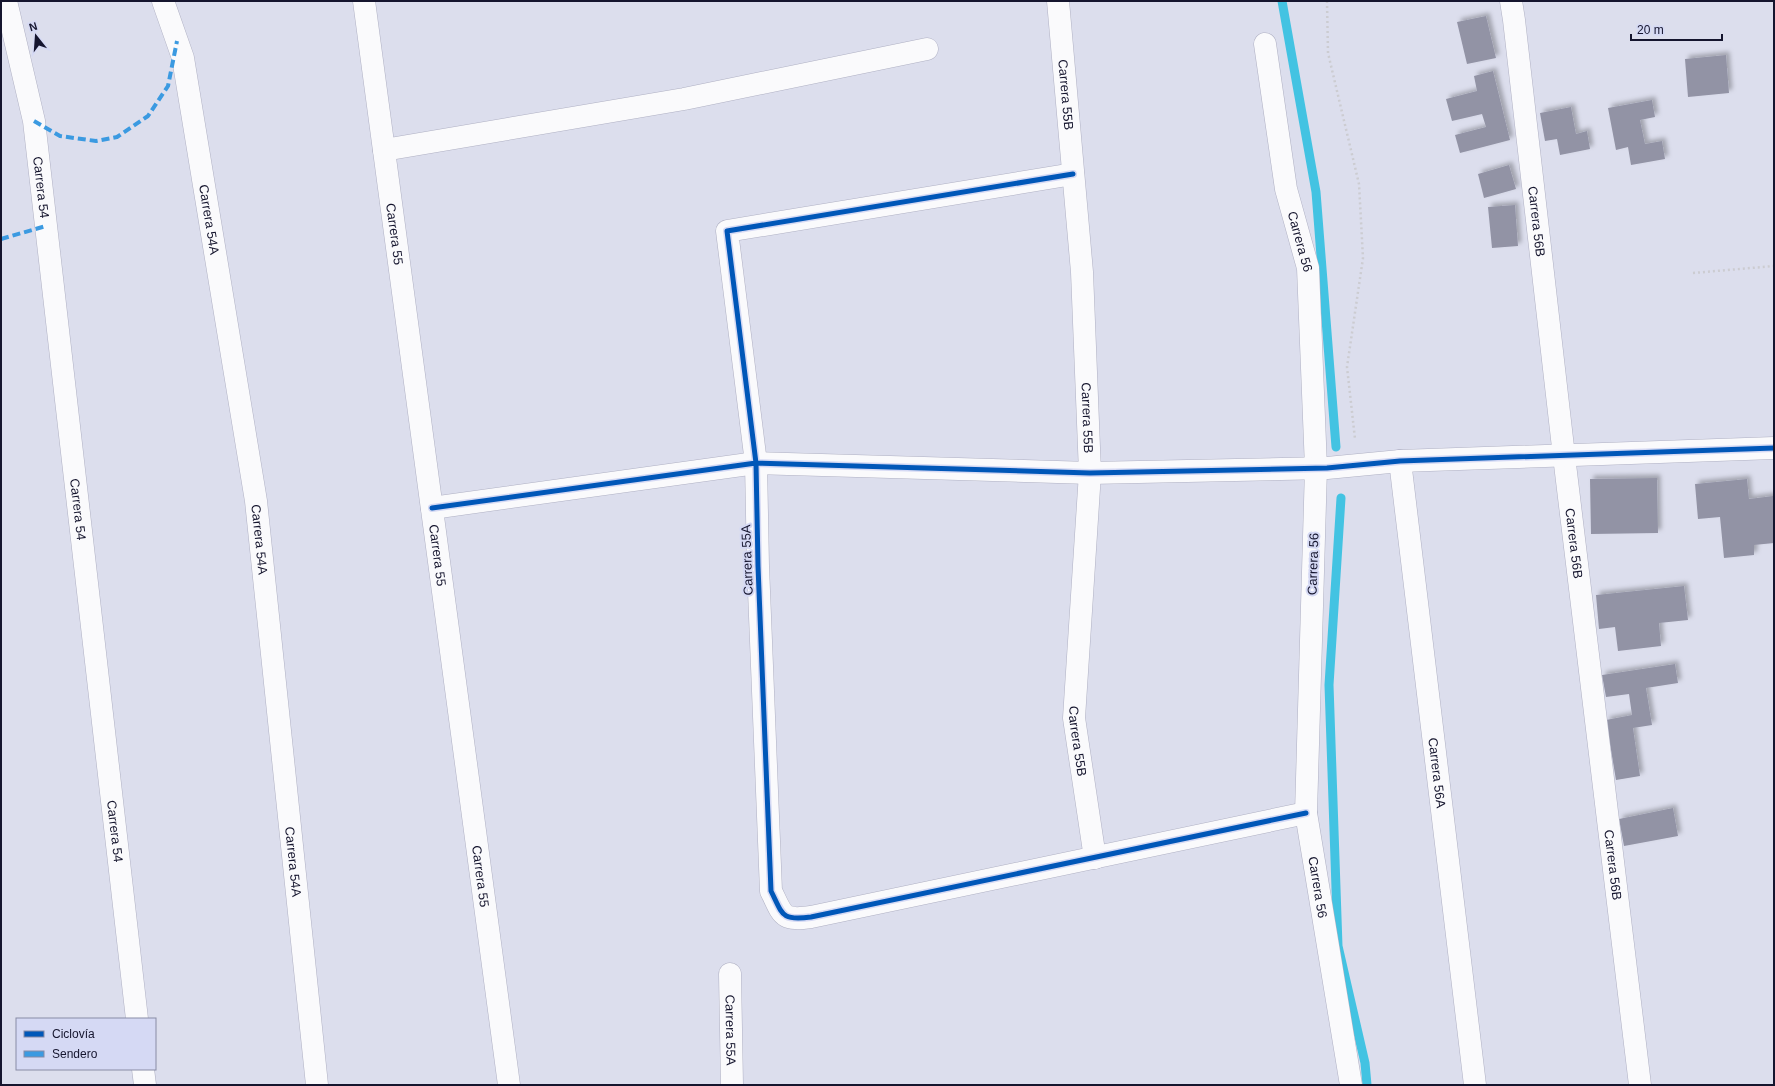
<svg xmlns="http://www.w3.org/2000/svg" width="1775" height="1086" font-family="Helvetica,sans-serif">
  <defs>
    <filter id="shadow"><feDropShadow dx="3.5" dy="-3.5" stdDeviation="2" flood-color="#0004"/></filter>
  </defs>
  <rect width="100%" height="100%" fill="#dcdeed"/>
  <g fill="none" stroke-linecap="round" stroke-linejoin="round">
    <path stroke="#43c3e2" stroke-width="9" d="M 1282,1 L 1316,192 L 1336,447
      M 1341,498 L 1329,685 L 1338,946 L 1365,1063 L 1367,1085"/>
  </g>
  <path fill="#9293a5" filter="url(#shadow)" d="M 1486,16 L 1496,58 L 1467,64 L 1457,22 Z
    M 1726,55 L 1729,93 L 1688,97 L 1685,59 Z
    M 1493,71 L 1510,140 L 1460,153 L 1455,135 L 1486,127 L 1482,114 L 1452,121 L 1446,99 L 1477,91 L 1474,76 Z
    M 1652,100 L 1655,117 L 1640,120 L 1645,144 L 1662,141 L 1665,159 L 1631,165 L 1628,147 L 1616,150 L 1608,108 Z
    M 1571,107 L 1576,134 L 1587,131 L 1590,149 L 1560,155 L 1557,139 L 1545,141 L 1540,113 Z
    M 1509,165 L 1516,189 L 1484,198 L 1478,174 Z
    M 1515,205 L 1518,246 L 1492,248 L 1488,207 Z
    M 1657,478 L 1658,533 L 1591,534 L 1590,479 Z
    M 1747,479 L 1749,499 L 1773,496 L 1774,543 L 1754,545 L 1754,555 L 1724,558 L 1720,517 L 1698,519 L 1695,484 Z
    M 1684,586 L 1688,620 L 1659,623 L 1661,646 L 1618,651 L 1615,627 L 1599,629 L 1596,595 Z
    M 1675,664 L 1678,683 L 1646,688 L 1652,725 L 1633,728 L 1640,776 L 1616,780 L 1606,720 L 1632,715 L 1629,694 L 1606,697 L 1602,675 Z
    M 1673,808 L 1678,836 L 1624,846 L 1619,819 Z"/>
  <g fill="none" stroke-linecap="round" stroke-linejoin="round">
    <g stroke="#afb0c3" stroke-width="23">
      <g id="street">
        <path id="s1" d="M 6,1 L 34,121 L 137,1019"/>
        <path id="s2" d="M 163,1 L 183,58 L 256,501 L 317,1085"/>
        <path id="s3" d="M 364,1 L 509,1085"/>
        <path id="s4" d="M 1058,1 L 1082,272 L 1090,473 L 1074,718 L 1095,858"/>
        <path id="s5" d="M 1511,1 L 1514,20 L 1564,456 L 1640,1085"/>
        <path id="s6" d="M 1265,44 L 1286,189 L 1308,268 L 1316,468 L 1306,813 L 1351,1085"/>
        <path d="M 384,150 L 684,99 L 927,49"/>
        <path d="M 1073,174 L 727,231 L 756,463 L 758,566 L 771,891 C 783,915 781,921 811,917 L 1306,813"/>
        <path id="s7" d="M 1400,461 L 1475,1085"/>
        <path d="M 432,508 L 756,463 L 1090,473 L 1327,468 L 1400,461 L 1774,448"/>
        <path id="s8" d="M 730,974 L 732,1085"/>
        <path d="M 143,1069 L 145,1085"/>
      </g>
    </g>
    <path stroke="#ccccd1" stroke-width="2.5" stroke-dasharray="2 3" stroke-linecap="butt" d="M 1327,1 L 1328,53 L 1359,184 L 1363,258 L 1347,367 L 1355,439
      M 1693,273 L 1774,266"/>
    <use href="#street" stroke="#fafafc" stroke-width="22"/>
    <path stroke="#3b9ae1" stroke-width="4" stroke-dasharray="8 4" stroke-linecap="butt" d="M 34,121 L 60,136 L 96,141 L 117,137 L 148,116 L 168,86 L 177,41
      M 1,239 L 46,226"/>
    <g stroke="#d5d9f4" stroke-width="8">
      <path id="cycleway" d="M 1073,174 L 727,231 L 756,463 L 758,566 L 771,891 C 783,915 781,921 811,917 L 1306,813
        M 432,508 L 756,463 L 1090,473 L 1327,468 L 1400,461 L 1774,448"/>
    </g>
    <use href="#cycleway" stroke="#0057b8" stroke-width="5"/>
  </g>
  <g text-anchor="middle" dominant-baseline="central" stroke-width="4" stroke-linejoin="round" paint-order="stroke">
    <g font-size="13" fill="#15152e" stroke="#d5d9f4">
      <text stroke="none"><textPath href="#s4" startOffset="94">Carrera 55B</textPath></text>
      <text stroke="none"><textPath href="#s1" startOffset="190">Carrera 54</textPath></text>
      <text stroke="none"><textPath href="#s2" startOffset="224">Carrera 54A</textPath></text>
      <text stroke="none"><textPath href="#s5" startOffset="222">Carrera 56B</textPath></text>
      <text stroke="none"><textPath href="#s3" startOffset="235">Carrera 55</textPath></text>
      <text stroke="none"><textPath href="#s6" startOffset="201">Carrera 56</textPath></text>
      <text stroke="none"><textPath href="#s4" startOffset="418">Carrera 55B</textPath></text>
      <text stroke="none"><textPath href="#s1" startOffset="514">Carrera 54</textPath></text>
      <text stroke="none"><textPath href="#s2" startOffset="548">Carrera 54A</textPath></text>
      <text stroke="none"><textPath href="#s5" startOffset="546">Carrera 56B</textPath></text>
      <text stroke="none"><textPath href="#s3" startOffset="559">Carrera 55</textPath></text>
      <text transform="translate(747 560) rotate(-92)">Carrera 55A</text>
      <text transform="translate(1313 564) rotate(-88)">Carrera 56</text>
      <text stroke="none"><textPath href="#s4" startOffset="742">Carrera 55B</textPath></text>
      <text stroke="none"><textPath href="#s7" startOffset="314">Carrera 56A</textPath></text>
      <text stroke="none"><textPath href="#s1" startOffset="838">Carrera 54</textPath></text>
      <text stroke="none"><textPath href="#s2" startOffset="872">Carrera 54A</textPath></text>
      <text stroke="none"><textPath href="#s5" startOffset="870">Carrera 56B</textPath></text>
      <text stroke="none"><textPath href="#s3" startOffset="883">Carrera 55</textPath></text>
      <text stroke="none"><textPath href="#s6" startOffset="849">Carrera 56</textPath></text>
      <text stroke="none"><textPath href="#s8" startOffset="56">Carrera 55A</textPath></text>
    </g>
  </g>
  <rect width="1775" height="1086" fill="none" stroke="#15152e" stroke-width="4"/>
  <rect x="16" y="1018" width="140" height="52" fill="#d5d9f4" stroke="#888ba5"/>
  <rect x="24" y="1031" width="20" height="6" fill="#0057b8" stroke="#888ba5"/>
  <text x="52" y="1038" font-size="12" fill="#15152e">Ciclovía</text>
  <rect x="24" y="1051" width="20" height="6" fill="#3b9ae1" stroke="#888ba5"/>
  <text x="52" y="1058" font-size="12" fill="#15152e">Sendero</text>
  <g transform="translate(36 36) rotate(343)" stroke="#d5d9f4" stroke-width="3" paint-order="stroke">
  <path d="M0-3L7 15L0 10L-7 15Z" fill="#15152e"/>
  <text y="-6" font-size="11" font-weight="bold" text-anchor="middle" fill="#15152e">N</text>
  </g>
  <path d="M1631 34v6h91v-6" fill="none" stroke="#15152e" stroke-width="2"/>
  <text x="1637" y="34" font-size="12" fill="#15152e" stroke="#d5d9f4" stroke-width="3" paint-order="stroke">20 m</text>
</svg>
